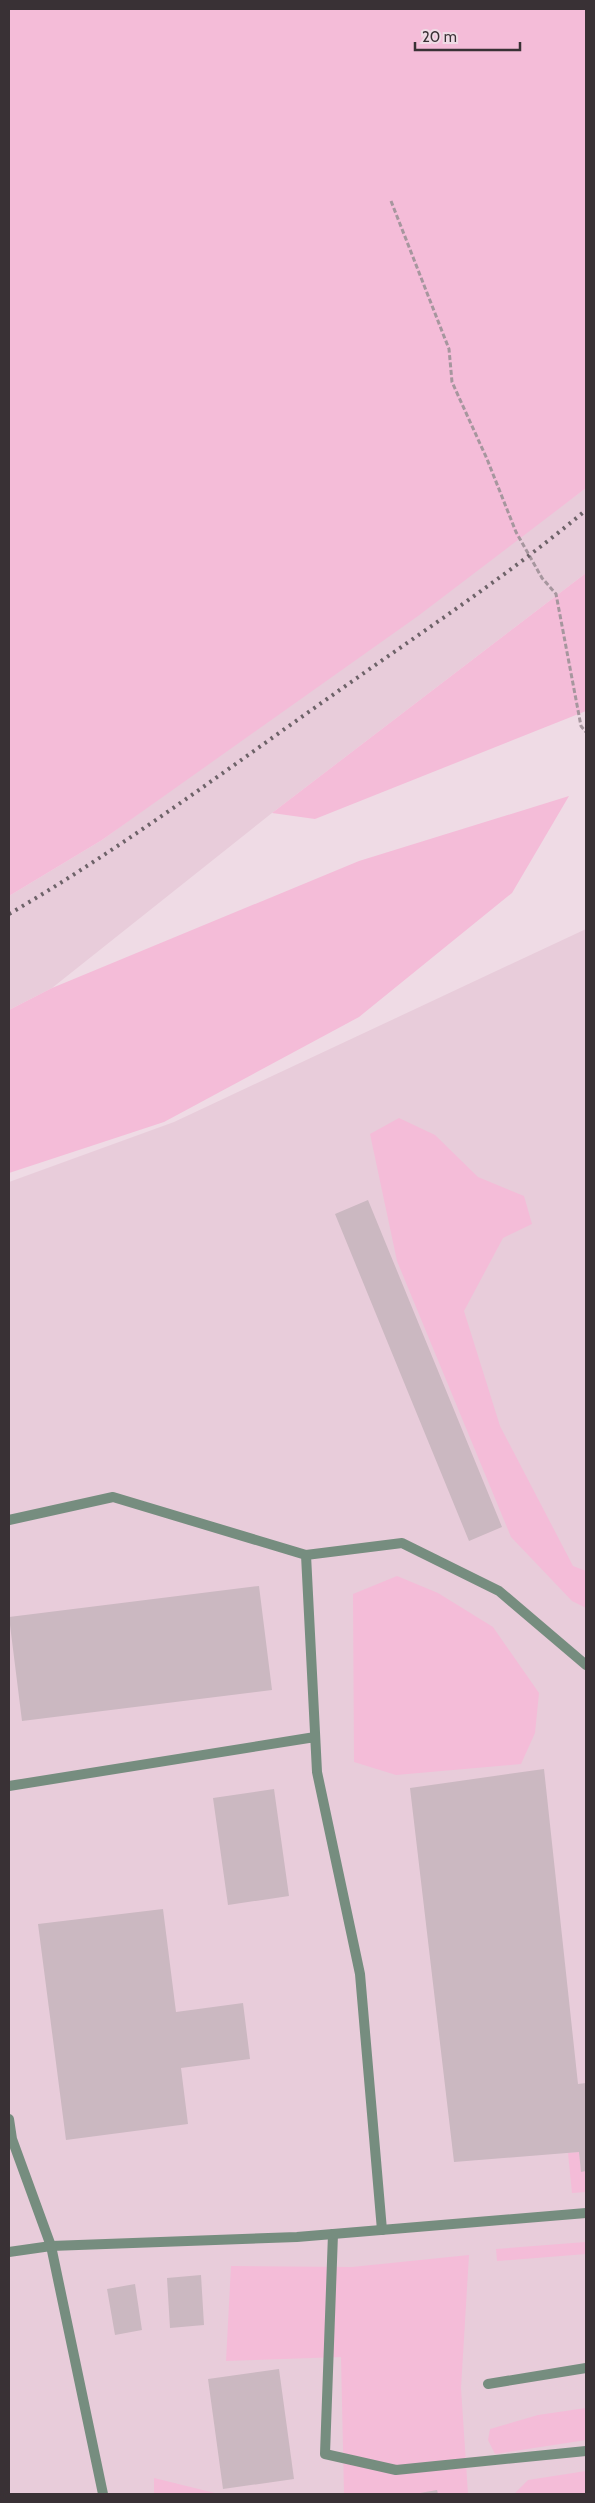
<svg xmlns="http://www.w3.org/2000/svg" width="595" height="2503" font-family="Cabin,sans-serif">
  <rect width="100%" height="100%" fill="#efdbe5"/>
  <path fill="#e8ccda" d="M 586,488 L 586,573 L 272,813 L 52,988 L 9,1010 L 9,896 L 102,840 Z
    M 586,929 L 586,2494 L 9,2494 L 9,1182 L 174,1122 Z"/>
  <path fill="#f4bcd8" d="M 9,9 L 586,9 L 586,488 L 418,616 L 102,840 L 9,896 Z
    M 586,573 L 586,711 L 315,819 L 272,813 Z
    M 569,796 L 512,893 L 359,1017 L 164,1122 L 9,1173 L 9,1010 L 52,988 L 359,861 Z
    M 399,1118 L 435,1135 L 478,1177 L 524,1196 L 532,1224 L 503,1238 L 464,1311 L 500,1426 L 573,1566 L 586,1571 L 586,1608 L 572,1601 L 511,1537 L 397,1261 L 370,1134 Z
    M 397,1576 L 438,1593 L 493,1627 L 539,1693 L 535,1733 L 521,1764 L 396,1775 L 354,1762 L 353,1594 Z
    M 579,2152 L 581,2171 L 586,2171 L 586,2192 L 572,2193 L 568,2153 Z
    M 586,2242 L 586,2254 L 497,2261 L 496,2249 Z
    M 469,2255 L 461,2388 L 468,2494 L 344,2494 L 341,2357 L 226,2361 L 231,2266 L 352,2267 Z
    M 586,2408 L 586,2440 L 495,2454 L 488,2440 L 490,2429 L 538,2415 Z
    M 586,2471 L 586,2494 L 514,2494 L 528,2480 Z
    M 154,2478 L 219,2494 L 154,2494 Z"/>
  <path fill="#cbb8c1" d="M 368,1200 L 502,1527 L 469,1541 L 335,1214 Z
    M 259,1586 L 272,1690 L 22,1721 L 9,1617 Z
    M 544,1769 L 578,2084 L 586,2083 L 586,2171 L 581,2172 L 579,2152 L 454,2162 L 410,1788 Z
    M 274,1789 L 289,1896 L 228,1905 L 213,1798 Z
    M 163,1909 L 176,2012 L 243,2003 L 250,2059 L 181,2068 L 188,2124 L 66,2140 L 38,1924 Z
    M 201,2275 L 204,2325 L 170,2328 L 167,2278 Z
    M 135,2284 L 142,2330 L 115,2335 L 107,2289 Z
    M 279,2369 L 294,2479 L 223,2489 L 208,2379 Z
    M 437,2490 L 438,2494 L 420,2494 L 420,2493 Z"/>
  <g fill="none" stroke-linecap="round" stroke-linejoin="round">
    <path stroke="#a6969e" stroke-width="3" stroke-dasharray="5 2.5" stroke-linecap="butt" d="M 391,201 L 449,349 L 452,382 L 487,459 L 516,532 L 542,578 L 556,594 L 581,726 L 586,732"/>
    <path stroke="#768d7f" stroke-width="10" d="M 9,1520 L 113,1497 L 306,1555
      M 9,1786 L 315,1737
      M 9,2119 L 12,2139 L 51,2246 L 103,2494
      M 382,2230 L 360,1974 L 317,1772 L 306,1555 L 402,1543 L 499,1591 L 586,1665
      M 333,2234 L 325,2454 L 396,2470 L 586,2451
      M 488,2384 L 586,2368"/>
    <path stroke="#768d7f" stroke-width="10" d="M 9,2252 L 51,2246 L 297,2237 L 586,2213"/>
    <path stroke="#6d6268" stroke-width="4" stroke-dasharray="2.5 5" stroke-linecap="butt" d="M 9,914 C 119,850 222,773 327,699 C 414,637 504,579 586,510"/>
  </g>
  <rect width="595" height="2503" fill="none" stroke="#393135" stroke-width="20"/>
  <path d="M415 42v8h105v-8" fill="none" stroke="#393135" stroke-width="2.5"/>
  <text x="422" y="42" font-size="15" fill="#393135" stroke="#efdbe5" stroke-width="4" paint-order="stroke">20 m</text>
</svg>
